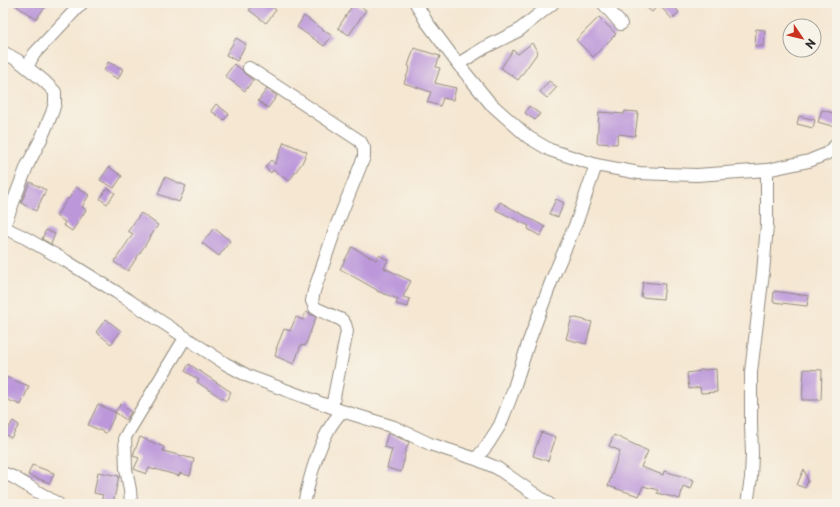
<svg xmlns="http://www.w3.org/2000/svg" width="840" height="507" font-family="'Playpen Sans',sans-serif">
  <rect width="100%" height="100%" fill="#f7f3e8"/>
  <filter id="ink" filterUnits="userSpaceOnUse"><feTurbulence type="fractalNoise" baseFrequency=".025" numOctaves="2"/><feDisplacementMap in="SourceGraphic" scale="8" xChannelSelector="R" yChannelSelector="G"/><feConvolveMatrix kernelMatrix="1 2 1 2 8 2 1 2 1" color-interpolation-filters="sRGB"/></filter>
  <filter id="wash" filterUnits="userSpaceOnUse"><feTurbulence type="fractalNoise" baseFrequency=".012" numOctaves="4" result="noise"/><feDisplacementMap in="SourceGraphic" scale="16" xChannelSelector="R" yChannelSelector="G"/><feGaussianBlur stdDeviation="0.9" result="paint"/><feColorMatrix in="noise" values="0 0 0 0 0 0 0 0 0 0 0 0 0 0 0 0 0 1.4 0 .05"/><feComposite in="paint" operator="in"/></filter>
  <g filter="url(#wash)">
    <rect width="100%" height="100%" fill="#f5e7d2"/>
    <g id="blocks">
      <path fill="#bc97da" d="M 12,3 L 48,3 L 36,19 Z
        M 255,3 L 267,3 L 276,10 L 266,23 L 249,10 Z
        M 354,3 L 366,10 L 349,35 L 338,28 Z
        M 650,3 L 671,3 L 679,12 L 672,19 L 659,5 L 652,12 L 646,7 Z
        M 304,16 L 332,36 L 324,46 L 297,27 Z
        M 599,17 L 616,34 L 593,57 L 576,40 Z
        M 756,29 L 765,30 L 764,46 L 755,46 Z
        M 236,38 L 246,44 L 237,61 L 226,55 Z
        M 532,43 L 538,52 L 518,80 L 501,68 L 513,50 L 518,54 Z
        M 414,48 L 440,56 L 436,67 L 440,68 L 435,83 L 456,88 L 453,100 L 443,98 L 440,106 L 427,102 L 431,92 L 404,83 L 410,67 L 408,66 Z
        M 108,62 L 123,69 L 118,79 L 104,71 Z
        M 234,64 L 242,70 L 245,74 L 253,80 L 245,91 L 225,76 Z
        M 549,81 L 557,87 L 547,98 L 540,92 Z
        M 267,89 L 277,96 L 268,108 L 258,101 Z
        M 216,104 L 229,114 L 224,120 L 211,111 Z
        M 529,106 L 540,114 L 535,120 L 525,113 Z
        M 822,110 L 837,114 L 837,120 L 835,127 L 818,122 Z
        M 625,111 L 638,112 L 635,136 L 618,134 L 617,144 L 597,143 L 599,112 L 624,114 Z
        M 799,116 L 815,120 L 813,128 L 797,124 Z
        M 284,142 L 307,152 L 302,163 L 289,181 L 273,170 L 271,173 L 265,167 L 271,160 L 275,164 Z
        M 109,167 L 122,176 L 114,188 L 100,180 Z
        M 165,177 L 186,186 L 179,202 L 158,194 Z
        M 30,182 L 46,190 L 36,211 L 21,203 Z
        M 76,187 L 89,195 L 82,207 L 86,210 L 72,231 L 63,225 L 65,222 L 56,216 L 68,198 L 69,199 Z
        M 107,188 L 115,193 L 107,204 L 100,199 Z
        M 556,199 L 564,203 L 558,217 L 549,214 Z
        M 500,202 L 545,227 L 540,236 L 528,229 L 529,226 L 496,210 Z
        M 141,213 L 158,225 L 128,271 L 114,262 L 133,234 L 128,231 Z
        M 214,228 L 230,241 L 219,256 L 202,243 Z
        M 46,230 L 55,234 L 51,244 L 42,239 Z
        M 352,247 L 376,260 L 379,255 L 388,260 L 384,268 L 411,281 L 403,297 L 410,299 L 408,307 L 396,304 L 398,299 L 377,291 L 377,290 L 340,269 Z
        M 643,282 L 665,284 L 663,299 L 641,297 Z
        M 774,291 L 809,296 L 807,306 L 773,302 Z
        M 306,312 L 316,317 L 305,346 L 301,345 L 294,364 L 275,356 L 277,349 L 276,349 L 284,329 L 290,331 L 296,317 L 303,320 Z
        M 572,317 L 592,322 L 586,344 L 566,339 Z
        M 106,319 L 121,331 L 111,344 L 96,332 Z
        M 189,364 L 231,392 L 226,401 L 197,382 L 199,380 L 185,371 Z
        M 716,369 L 717,392 L 701,393 L 700,387 L 689,389 L 687,373 L 700,371 L 700,370 Z
        M 804,369 L 822,370 L 821,400 L 802,400 Z
        M 3,376 L 29,386 L 21,405 L 3,398 Z
        M 98,404 L 116,413 L 106,433 L 88,425 Z
        M 121,404 L 131,412 L 126,420 L 115,412 Z
        M 13,421 L 19,425 L 11,438 L 5,434 Z
        M 541,432 L 556,437 L 548,461 L 533,456 Z
        M 388,433 L 409,442 L 404,455 L 405,456 L 401,472 L 387,468 L 392,449 L 384,447 Z
        M 614,435 L 648,451 L 641,467 L 663,475 L 664,471 L 694,480 L 691,489 L 683,486 L 680,499 L 657,493 L 658,490 L 643,486 L 639,496 L 608,486 L 620,451 L 609,446 Z
        M 140,437 L 164,447 L 163,451 L 194,459 L 190,476 L 180,473 L 179,476 L 155,469 L 155,470 L 149,468 L 146,474 L 134,469 L 139,458 L 133,456 L 133,455 Z
        M 32,465 L 54,473 L 50,483 L 28,475 Z
        M 804,469 L 808,481 L 805,488 L 797,485 Z
        M 98,472 L 119,476 L 113,504 L 100,504 L 103,495 L 94,493 Z"/>
    </g>
  </g>
  <g filter="url(#ink)">
    <use href="#blocks" fill-opacity="0" stroke="#90897e" stroke-width="1"/>
    <g fill="none" stroke-linecap="round" stroke-linejoin="round">
      <g stroke="#90897e" stroke-width="14">
        <path id="minor" d="M 416,3 L 426,21 L 458,64 L 490,103 L 528,137 L 550,150 L 596,165 L 639,173 L 664,174 L 697,175 L 767,170 L 809,161 L 826,154 L 837,144
          M 603,3 L 621,24
          M 3,52 L 19,61 L 44,81 L 55,92 L 55,103 L 52,113 L 41,139 L 27,166 L 4,226 L 11,231 L 22,236 L 66,261 L 116,292 L 226,364 L 248,376 L 342,411 L 394,427 L 430,444 L 476,459 L 497,468 L 549,504
          M 458,64 L 484,48 L 518,31 L 553,3
          M 27,67 L 34,54 L 82,3
          M 249,68 L 360,141 L 364,148 L 364,157 L 337,224 L 314,291 L 312,301 L 315,308 L 342,320 L 345,324 L 347,331 L 332,407
          M 476,459 L 488,444 L 500,425 L 512,394 L 529,341 L 553,277 L 577,221 L 596,165
          M 3,473 L 13,477 L 58,504
          M 131,504 L 130,490 L 126,469 L 125,437 L 185,338
          M 304,504 C 309,480 317,451 329,429 C 332,423 337,417 342,411
          M 747,504 L 751,478 L 752,454 L 751,424 L 751,372 L 763,273 L 767,225 L 767,170"/>
      </g>
      <use href="#minor" stroke="#fff" stroke-width="12"/>
    </g>
  </g>
  <rect width="840" height="507" fill="none" stroke="#f7f3e8" stroke-width="16"/>
  <g transform="translate(802 38) rotate(125)"><circle r="19" fill="#f7f3e8" stroke="#a5a39c"/>
  <path d="M0-3L7 15L0 10L-7 15Z" fill="#c8321e"/>
  <text y="-6" font-size="11" font-weight="bold" text-anchor="middle" fill="#2b2b2b">N</text>
  </g>
</svg>
